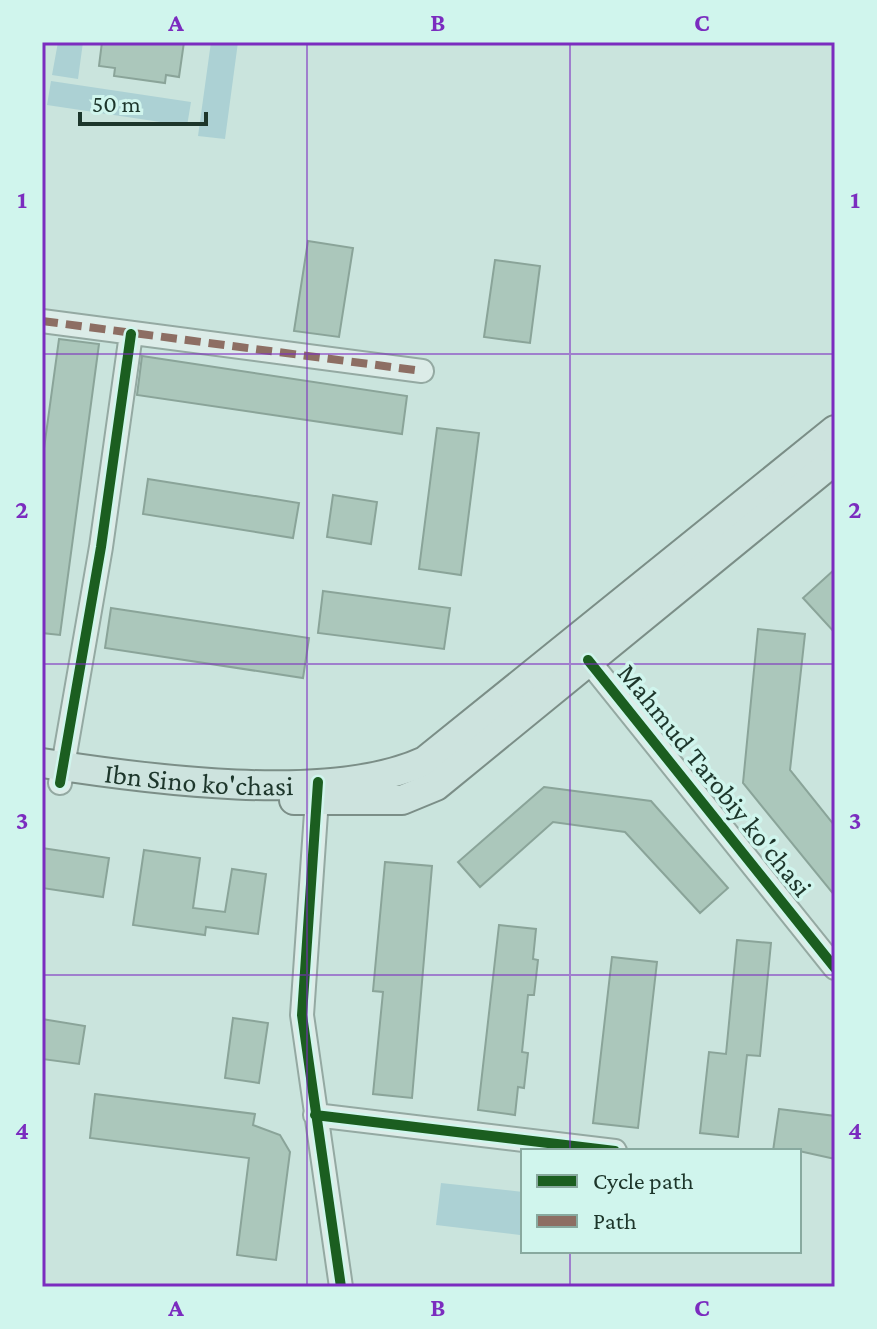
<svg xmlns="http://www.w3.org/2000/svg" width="877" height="1329" font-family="'Crimson Pro',serif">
  <rect width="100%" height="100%" fill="#cae4dd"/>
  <path fill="#acd1d4" d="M 58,42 L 83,42 L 78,79 L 52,75 Z
    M 211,42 L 238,42 L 225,139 L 198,136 Z
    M 51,81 L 191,102 L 187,126 L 47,105 Z
    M 441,1183 L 523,1192 L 520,1235 L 436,1225 Z"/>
  <path fill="#abc7bb" stroke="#8aa499" stroke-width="2" d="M 102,42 L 184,42 L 179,77 L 166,75 L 165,83 L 114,76 L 115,68 L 99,66 Z
    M 308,241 L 353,248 L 339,337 L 294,331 Z
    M 495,260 L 540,266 L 530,343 L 484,337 Z
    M 59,339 L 99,344 L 60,635 L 42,633 L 42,463 Z
    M 142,356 L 407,396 L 402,434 L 137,395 Z
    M 437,428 L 479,433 L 461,575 L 419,569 Z
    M 148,479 L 299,503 L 293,538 L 143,514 Z
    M 333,495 L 377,502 L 371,544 L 327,537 Z
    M 835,569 L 835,633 L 803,598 Z
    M 323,591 L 450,608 L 444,649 L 318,633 Z
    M 111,608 L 309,638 L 303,678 L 105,648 Z
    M 758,629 L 805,634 L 790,770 L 835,826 L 835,896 L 743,783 Z
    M 544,787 L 651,801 L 728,888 L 700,913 L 625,832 L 553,822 L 480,887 L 458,862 Z
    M 42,848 L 109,858 L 103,897 L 42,888 Z
    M 144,850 L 200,858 L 193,908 L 225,912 L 232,869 L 266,874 L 258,934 L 206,927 L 205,935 L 133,925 Z
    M 385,862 L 432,866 L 412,1098 L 373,1094 L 383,992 L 373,991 Z
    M 499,925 L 536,929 L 533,959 L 538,960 L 534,995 L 528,995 L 522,1052 L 528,1053 L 524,1088 L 518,1087 L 515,1115 L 478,1110 Z
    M 737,940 L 771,943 L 760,1056 L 747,1055 L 738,1137 L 700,1133 L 709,1052 L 726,1054 Z
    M 612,957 L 657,962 L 638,1128 L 593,1123 Z
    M 233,1018 L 268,1023 L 259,1083 L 225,1078 Z
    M 42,1019 L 85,1026 L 79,1064 L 42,1059 Z
    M 95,1094 L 255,1114 L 253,1125 L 280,1135 L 290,1152 L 276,1260 L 237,1255 L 249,1158 L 90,1138 Z
    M 779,1109 L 835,1116 L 835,1159 L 799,1151 L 773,1151 Z"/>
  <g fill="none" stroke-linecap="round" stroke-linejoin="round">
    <g stroke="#94a9a2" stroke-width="26">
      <path id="minor" d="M 42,321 L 422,371
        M 588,660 L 835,968
        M 60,783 L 101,547 L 131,334
        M 318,784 L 302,1015 L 341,1287
        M 315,1115 L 615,1151"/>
    </g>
    <g stroke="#7b8e87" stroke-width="32">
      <g id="major">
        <path id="s1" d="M 42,763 C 145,779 330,805 425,761 L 835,430"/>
        <path d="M 294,800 L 402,800 L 436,786 L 835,460"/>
      </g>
    </g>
    <use href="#minor" stroke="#dcece8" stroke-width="22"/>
    <use href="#major" stroke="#cde3de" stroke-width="28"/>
    <path stroke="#8d6e63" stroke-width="8" stroke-dasharray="16 8" stroke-linecap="butt" d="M 42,321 L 422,371"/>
    <g stroke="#d0f5ed" stroke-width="15">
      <path id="cycleway" d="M 588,660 L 835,968
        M 318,782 L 302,1015 L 341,1287
        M 60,783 L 101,547 L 131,334
        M 315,1115 L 615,1151"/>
    </g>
    <use href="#cycleway" stroke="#1b5e20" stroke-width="10"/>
  </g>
  <path fill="none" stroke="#7b2cbf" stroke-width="2" stroke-opacity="0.55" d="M 307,42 L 307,1287M 570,42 L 570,1151M 42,354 L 835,354M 42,664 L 835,664M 42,975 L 835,975M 570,1251 L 570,1287"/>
  <g text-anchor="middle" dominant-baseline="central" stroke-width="7" stroke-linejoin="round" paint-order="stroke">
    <g font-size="28" fill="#1d362b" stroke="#d0f5ed">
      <text stroke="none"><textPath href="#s1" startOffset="158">Ibn Sino ko'chasi</textPath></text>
      <text transform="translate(715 780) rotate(51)">Mahmud Tarobiy ko'chasi</text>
    </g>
  </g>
  <rect width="877" height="1329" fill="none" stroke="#d0f5ed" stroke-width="88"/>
  <rect x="521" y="1149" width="280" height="104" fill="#d0f5ed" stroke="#88a99f" stroke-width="2"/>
  <rect x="537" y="1175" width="40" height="12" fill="#1b5e20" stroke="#88a99f" stroke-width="2"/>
  <text x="593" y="1189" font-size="24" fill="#1d362b">Cycle path</text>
  <rect x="537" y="1215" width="40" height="12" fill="#8d6e63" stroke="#88a99f" stroke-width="2"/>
  <text x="593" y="1229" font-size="24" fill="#1d362b">Path</text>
  <path d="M80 112v12h126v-12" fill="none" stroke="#1d362b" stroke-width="4"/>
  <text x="92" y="112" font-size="24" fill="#1d362b" stroke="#d0f5ed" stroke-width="6" paint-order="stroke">50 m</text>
  <rect x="44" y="44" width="789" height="1241" fill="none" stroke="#7b2cbf" stroke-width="3"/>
  <g font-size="26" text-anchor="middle" font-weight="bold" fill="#7b2cbf">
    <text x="176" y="31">A</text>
    <text x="438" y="31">B</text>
    <text x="702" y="31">C</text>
    <text x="22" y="208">1</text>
    <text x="855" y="208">1</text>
    <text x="22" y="518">2</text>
    <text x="855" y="518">2</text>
    <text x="22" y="829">3</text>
    <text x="855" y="829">3</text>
    <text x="22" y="1139">4</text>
    <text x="855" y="1139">4</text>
    <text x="176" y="1316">A</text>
    <text x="438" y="1316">B</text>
    <text x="702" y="1316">C</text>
  </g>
</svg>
